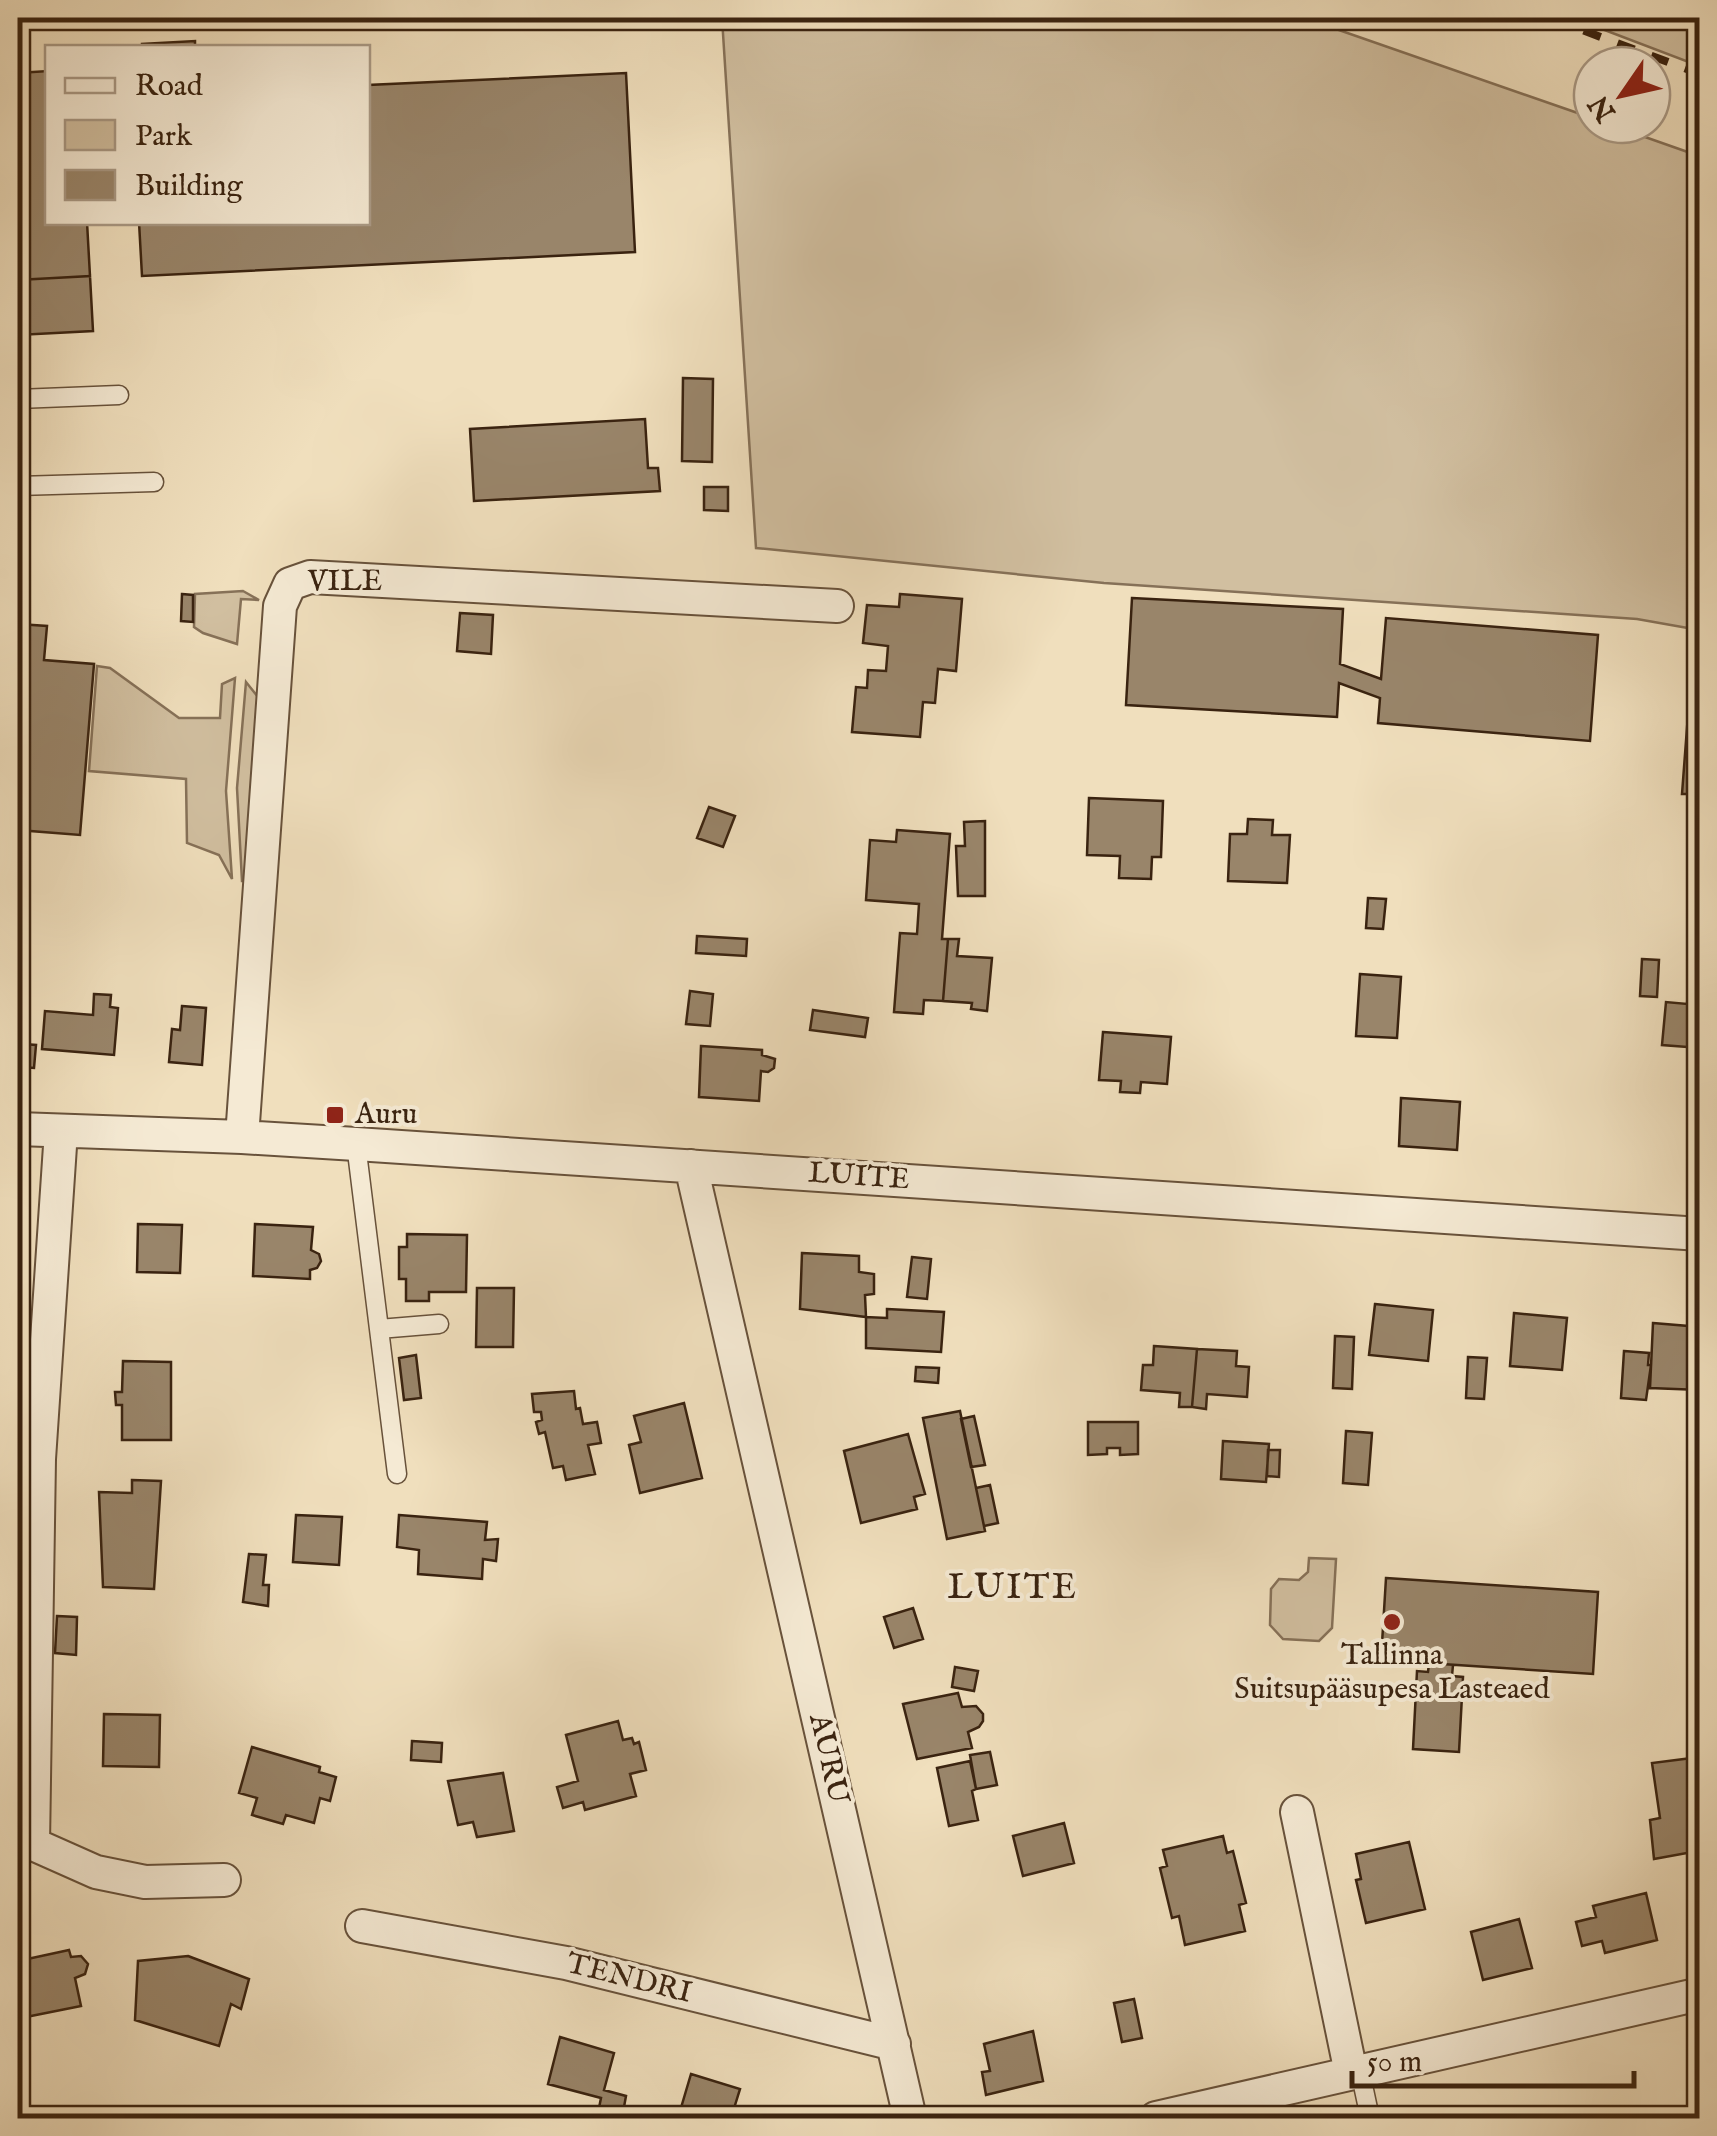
<svg xmlns="http://www.w3.org/2000/svg" width="1717" height="2136" font-family="'IM FELL English',serif">
  <rect width="100%" height="100%" fill="#f0dfbd"/>
  <filter id="stains"><feTurbulence type="fractalNoise" baseFrequency=".002" numOctaves="4"/><feColorMatrix values="0 0 0 0 .2 0 0 0 0 .09 0 0 0 0 .02 0 0 0 .5 -.17"/></filter>
  <radialGradient id="worn" r=".72"><stop offset=".6" stop-color="#630" stop-opacity="0"/><stop offset="1" stop-color="#630" stop-opacity=".3"/></radialGradient>
  <path fill="#d1bfa0" stroke="#867158" stroke-width="2.5" d="M 722,18 L 1294,18 L 1336,29 L 1592,118 L 1592,125 L 1611,125 L 1699,156 L 1699,630 L 1637,619 L 1104,583 L 756,548 Z
    M 1573,18 L 1678,18 L 1699,26 L 1699,66 Z
    M 243,591 L 259,600 L 241,599 L 237,644 L 203,633 L 194,627 L 195,594 Z
    M 97,666 L 110,668 L 179,718 L 220,718 L 222,684 L 235,678 L 226,791 L 232,879 L 219,855 L 187,843 L 186,779 L 89,771 Z
    M 246,682 L 258,697 L 246,881 L 242,881 L 237,788 Z
    M 1309,1558 L 1336,1559 L 1332,1628 L 1319,1641 L 1283,1639 L 1270,1625 L 1271,1589 L 1279,1579 L 1299,1580 L 1308,1572 Z"/>
  <path fill="#99856a" stroke="#3a2310" stroke-width="2.5" d="M 195,41 L 195,48 L 142,48 L 142,44 Z
    M 48,71 L 48,222 L 87,222 L 90,276 L 18,280 L 18,73 Z
    M 626,73 L 635,252 L 142,276 L 139,222 L 368,222 L 368,85 Z
    M 90,276 L 93,331 L 18,335 L 18,280 Z
    M 683,378 L 713,379 L 712,462 L 682,461 Z
    M 645,419 L 648,468 L 658,468 L 660,491 L 474,501 L 470,429 Z
    M 704,487 L 728,487 L 728,511 L 704,510 Z
    M 182,594 L 193,595 L 193,622 L 181,621 Z
    M 900,594 L 962,599 L 956,671 L 938,669 L 935,703 L 923,702 L 920,737 L 852,732 L 856,687 L 867,688 L 868,670 L 886,671 L 888,646 L 863,643 L 867,605 L 899,607 Z
    M 1132,598 L 1343,609 L 1340,664 L 1381,679 L 1386,618 L 1598,635 L 1590,741 L 1378,723 L 1380,698 L 1339,683 L 1337,717 L 1126,705 Z
    M 460,613 L 493,615 L 491,654 L 457,651 Z
    M 18,624 L 47,626 L 44,660 L 94,664 L 80,835 L 18,830 Z
    M 1690,688 L 1700,689 L 1700,813 L 1691,812 L 1692,794 L 1682,794 Z
    M 1089,798 L 1163,801 L 1161,857 L 1152,857 L 1151,879 L 1119,878 L 1120,856 L 1087,855 Z
    M 709,807 L 735,816 L 723,847 L 697,838 Z
    M 1248,819 L 1273,820 L 1272,835 L 1290,835 L 1287,883 L 1228,881 L 1230,834 L 1247,834 Z
    M 985,821 L 985,896 L 958,896 L 956,846 L 965,846 L 964,822 Z
    M 897,830 L 950,834 L 942,939 L 948,939 L 943,1001 L 924,1000 L 923,1014 L 894,1012 L 900,933 L 917,934 L 919,904 L 866,900 L 870,840 L 896,842 Z
    M 1368,898 L 1386,899 L 1383,929 L 1366,928 Z
    M 697,936 L 747,939 L 746,956 L 696,953 Z
    M 948,939 L 959,939 L 957,956 L 992,958 L 987,1011 L 971,1009 L 972,1003 L 943,1001 Z
    M 1642,959 L 1659,960 L 1657,997 L 1640,996 Z
    M 1360,974 L 1401,977 L 1397,1038 L 1356,1036 Z
    M 690,991 L 713,994 L 710,1026 L 686,1024 Z
    M 1688,992 L 1700,993 L 1700,1048 L 1662,1045 L 1666,1002 L 1687,1004 Z
    M 94,994 L 111,995 L 110,1007 L 118,1008 L 114,1055 L 42,1049 L 45,1011 L 93,1015 Z
    M 182,1006 L 206,1008 L 202,1065 L 169,1062 L 172,1029 L 180,1030 Z
    M 813,1010 L 868,1018 L 865,1037 L 810,1030 Z
    M 1103,1032 L 1171,1037 L 1167,1084 L 1141,1082 L 1140,1093 L 1120,1092 L 1121,1081 L 1099,1080 Z
    M 23,1044 L 36,1045 L 34,1068 L 22,1067 Z
    M 701,1046 L 762,1050 L 762,1055 L 775,1059 L 774,1068 L 768,1072 L 761,1071 L 759,1101 L 699,1097 Z
    M 1401,1098 L 1460,1102 L 1457,1150 L 1399,1146 Z
    M 138,1224 L 182,1225 L 180,1273 L 137,1272 Z
    M 255,1224 L 313,1227 L 311,1250 L 319,1254 L 321,1261 L 317,1268 L 310,1270 L 310,1279 L 253,1276 Z
    M 407,1234 L 467,1235 L 466,1292 L 429,1292 L 429,1301 L 406,1301 L 406,1279 L 399,1279 L 399,1247 L 407,1247 Z
    M 802,1253 L 859,1256 L 859,1272 L 874,1274 L 874,1294 L 865,1295 L 866,1317 L 800,1309 Z
    M 912,1257 L 931,1259 L 927,1299 L 907,1297 Z
    M 477,1288 L 514,1288 L 513,1347 L 476,1347 Z
    M 1375,1304 L 1433,1310 L 1428,1361 L 1369,1355 Z
    M 887,1309 L 944,1312 L 941,1352 L 866,1348 L 866,1317 L 887,1318 Z
    M 1514,1313 L 1567,1318 L 1562,1370 L 1510,1366 Z
    M 1653,1323 L 1700,1327 L 1700,1390 L 1650,1388 Z
    M 1335,1336 L 1354,1337 L 1352,1389 L 1333,1388 Z
    M 1154,1346 L 1197,1349 L 1192,1407 L 1179,1407 L 1180,1393 L 1141,1390 L 1143,1365 L 1153,1365 Z
    M 1197,1349 L 1237,1351 L 1236,1366 L 1249,1367 L 1247,1397 L 1207,1394 L 1206,1409 L 1192,1407 Z
    M 1624,1351 L 1649,1353 L 1648,1365 L 1651,1365 L 1646,1400 L 1621,1398 Z
    M 416,1355 L 421,1398 L 404,1400 L 399,1358 Z
    M 1468,1357 L 1487,1358 L 1484,1399 L 1466,1398 Z
    M 123,1361 L 171,1362 L 171,1440 L 122,1440 L 122,1405 L 116,1405 L 115,1392 L 122,1392 Z
    M 916,1367 L 939,1368 L 938,1383 L 915,1381 Z
    M 574,1391 L 576,1409 L 580,1408 L 583,1424 L 597,1422 L 601,1443 L 588,1445 L 595,1474 L 566,1480 L 563,1466 L 553,1468 L 545,1432 L 539,1434 L 536,1422 L 542,1420 L 541,1412 L 534,1412 L 532,1394 Z
    M 684,1403 L 702,1478 L 640,1493 L 629,1445 L 641,1442 L 634,1416 Z
    M 960,1411 L 985,1531 L 947,1539 L 923,1418 Z
    M 974,1416 L 985,1465 L 971,1467 L 961,1419 Z
    M 1088,1422 L 1138,1422 L 1138,1454 L 1120,1455 L 1120,1448 L 1107,1448 L 1107,1454 L 1088,1455 Z
    M 1346,1431 L 1372,1433 L 1368,1485 L 1343,1483 Z
    M 908,1434 L 925,1494 L 914,1497 L 917,1509 L 861,1523 L 844,1451 Z
    M 1223,1441 L 1269,1444 L 1266,1482 L 1221,1479 Z
    M 1268,1450 L 1280,1450 L 1279,1477 L 1267,1476 Z
    M 132,1480 L 161,1481 L 154,1589 L 103,1587 L 99,1492 L 132,1493 Z
    M 990,1485 L 998,1523 L 984,1526 L 976,1488 Z
    M 296,1515 L 342,1517 L 339,1565 L 293,1562 Z
    M 399,1515 L 487,1522 L 485,1540 L 498,1539 L 496,1561 L 483,1559 L 482,1579 L 418,1574 L 419,1550 L 397,1547 Z
    M 249,1554 L 266,1555 L 263,1585 L 269,1585 L 268,1606 L 243,1602 Z
    M 1386,1578 L 1598,1592 L 1593,1674 L 1381,1660 Z
    M 913,1608 L 923,1639 L 894,1648 L 884,1617 Z
    M 57,1616 L 77,1617 L 76,1655 L 55,1653 Z
    M 1429,1663 L 1453,1665 L 1452,1676 L 1463,1677 L 1459,1752 L 1413,1749 L 1417,1671 L 1428,1672 Z
    M 955,1667 L 978,1671 L 974,1691 L 952,1687 Z
    M 958,1693 L 962,1707 L 976,1706 L 983,1714 L 983,1721 L 979,1727 L 968,1732 L 972,1748 L 917,1759 L 903,1704 Z
    M 104,1714 L 160,1715 L 159,1767 L 103,1766 Z
    M 618,1721 L 623,1740 L 632,1738 L 634,1744 L 639,1742 L 646,1770 L 630,1774 L 636,1796 L 585,1810 L 583,1802 L 563,1808 L 557,1787 L 578,1781 L 566,1735 Z
    M 412,1741 L 442,1743 L 441,1762 L 411,1760 Z
    M 252,1747 L 320,1767 L 319,1772 L 336,1777 L 330,1801 L 320,1798 L 314,1823 L 286,1815 L 283,1824 L 252,1815 L 257,1798 L 239,1793 Z
    M 990,1752 L 997,1785 L 976,1789 L 970,1755 Z
    M 1700,1757 L 1700,1815 L 1694,1816 L 1698,1851 L 1654,1859 L 1650,1820 L 1660,1818 L 1652,1763 Z
    M 970,1761 L 976,1789 L 972,1791 L 978,1820 L 949,1826 L 937,1768 Z
    M 503,1773 L 514,1831 L 477,1837 L 473,1822 L 458,1825 L 448,1781 Z
    M 1064,1823 L 1074,1863 L 1023,1876 L 1013,1836 Z
    M 1223,1836 L 1227,1853 L 1233,1851 L 1246,1903 L 1239,1905 L 1245,1931 L 1185,1945 L 1179,1916 L 1172,1918 L 1160,1868 L 1167,1866 L 1163,1850 Z
    M 1409,1842 L 1425,1909 L 1366,1923 L 1356,1880 L 1361,1879 L 1356,1854 Z
    M 1646,1893 L 1657,1940 L 1605,1953 L 1602,1941 L 1582,1946 L 1576,1922 L 1596,1917 L 1593,1906 Z
    M 1519,1919 L 1532,1968 L 1483,1980 L 1471,1932 Z
    M 69,1950 L 71,1957 L 81,1956 L 88,1964 L 85,1974 L 75,1978 L 81,2006 L 26,2017 L 18,1975 L 18,1961 Z
    M 188,1956 L 249,1979 L 241,2009 L 231,2004 L 219,2046 L 135,2020 L 138,1961 Z
    M 1134,1999 L 1142,2038 L 1122,2042 L 1114,2003 Z
    M 1033,2031 L 1043,2081 L 986,2095 L 982,2072 L 990,2071 L 984,2044 Z
    M 560,2037 L 614,2053 L 604,2090 L 626,2096 L 622,2118 L 597,2118 L 601,2098 L 548,2084 Z
    M 691,2074 L 740,2089 L 731,2118 L 678,2118 Z"/>
  <g fill="none" stroke-linecap="round" stroke-linejoin="round">
    <g stroke="#68523b" stroke-width="21">
      <path id="lane" d="M 18,399 L 119,395
        M 18,486 L 154,482
        M 356,1144 L 397,1474
        M 379,1329 L 439,1324
        M 1360,2071 L 1370,2118"/>
    </g>
    <g stroke="#68523b" stroke-width="36">
      <path id="street" d="M 18,1129 L 242,1137 L 356,1144 L 1700,1234
        M 61,1131 L 39,1459 L 33,1844 L 96,1872 L 145,1882 L 224,1880
        M 242,1137 L 280,606 L 290,584 L 310,577 L 837,606
        M 691,1166 L 910,2118
        M 1297,1812 L 1351,2073
        M 362,1926 L 566,1963 L 894,2044
        M 1156,2118 L 1700,1994"/>
    </g>
    <use href="#lane" stroke="#f5ead4" stroke-width="18"/>
    <use href="#street" stroke="#f5ead4" stroke-width="32"/>
    <path stroke="#3a2310" stroke-width="8" stroke-dasharray="18 18" stroke-linecap="butt" d="M 1550,18 L 1700,74"/>
  </g>
  <g fill="#8f2418" stroke="#f5ead4" stroke-width="4">
    <rect x="325" y="1105" width="20" height="20" rx="5"/>
    <circle cx="1392" cy="1622" r="10"/>
  </g>
  <g text-anchor="middle" dominant-baseline="central" stroke-width="8" stroke-linejoin="round" paint-order="stroke">
    <g font-size="30" fill="#3a2310" stroke="#f5ead4">
      <text x="345" y="582">VILE</text>
      <text transform="translate(859 1177) rotate(4)">LUITE</text>
      <text transform="translate(828 1759) rotate(77)">AURU</text>
      <text transform="translate(629 1979) rotate(14)">TENDRI</text>
    </g>
    <g font-size="30" fill="#3a2310" stroke="#f5ead4" text-anchor="start">
      <text x="355" y="1115">Auru</text>
      <text x="1392" y="1656" text-anchor="middle">Tallinna<tspan x="1392" dy="34">Suitsupääsupesa Lasteaed</tspan></text>
    </g>
    <g font-size="35" letter-spacing="2.5" fill="#3a2310" stroke="#f5ead4">
      <text x="1013" y="1588">LUITE</text>
    </g>
  </g>
  <rect width="1717" height="2136" fill="none" stroke="#f0dfbd" stroke-width="60"/>
  <rect x="20" y="20" width="1677" height="2096" fill="none" stroke="#3a2310" stroke-width="5"/>
  <rect x="30" y="30" width="1657" height="2076" fill="none" stroke="#3a2310" stroke-width="2.5"/>
  <rect x="45" y="45" width="325" height="180" fill="#f5ead4" stroke="#aa9a86" stroke-width="2.5"/>
  <rect x="65" y="78" width="50" height="15" fill="#f5ead4" stroke="#aa9a86" stroke-width="2.5"/>
  <text x="135" y="95" font-size="30" fill="#3a2310">Road</text>
  <rect x="65" y="120" width="50" height="30" fill="#d1bfa0" stroke="#aa9a86" stroke-width="2.5"/>
  <text x="135" y="145" font-size="30" fill="#3a2310">Park</text>
  <rect x="65" y="170" width="50" height="30" fill="#99856a" stroke="#aa9a86" stroke-width="2.5"/>
  <text x="135" y="195" font-size="30" fill="#3a2310">Building</text>
  <g transform="translate(1622 95) rotate(236)"><circle r="48" fill="#f5ead4" stroke="#aa9a86" stroke-width="2.5"/>
  <path d="M0-8L18 38L0 25L-18 38Z" fill="#8f2418"/>
  <text y="-15" font-size="28" font-weight="bold" text-anchor="middle" fill="#3a2310">N</text>
  </g>
  <path d="M1352 2071v15h282v-15" fill="none" stroke="#3a2310" stroke-width="5"/>
  <text x="1367" y="2071" font-size="30" fill="#3a2310" stroke="#f5ead4" stroke-width="8" paint-order="stroke">50 m</text>
  <rect width="100%" height="100%" filter="url(#stains)"/>
  <rect width="100%" height="100%" fill="url(#worn)"/>
</svg>
